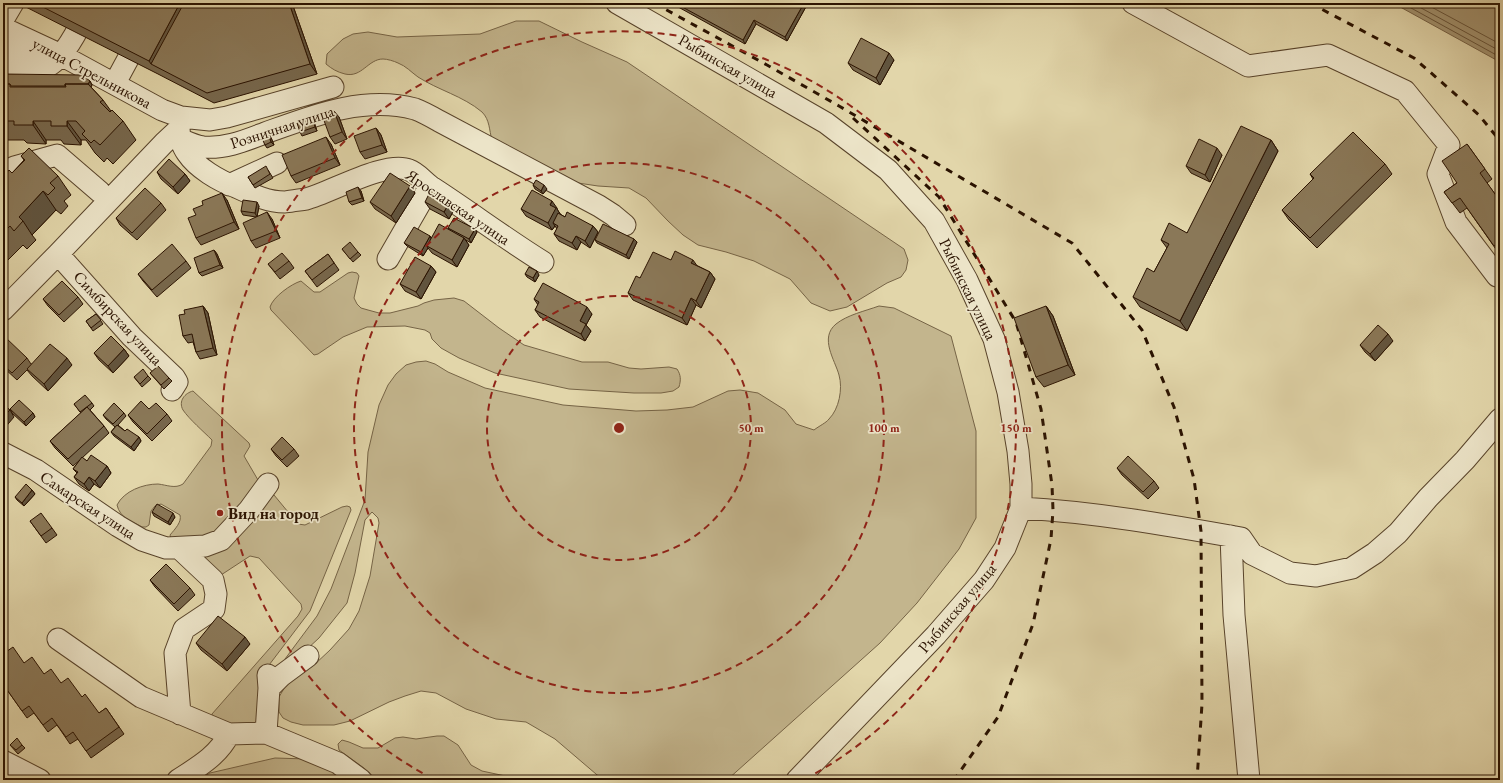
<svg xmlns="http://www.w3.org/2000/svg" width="1503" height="783" font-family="'EB Garamond',serif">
  <rect width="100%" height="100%" fill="#e2d6aa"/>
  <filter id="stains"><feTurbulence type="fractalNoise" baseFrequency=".005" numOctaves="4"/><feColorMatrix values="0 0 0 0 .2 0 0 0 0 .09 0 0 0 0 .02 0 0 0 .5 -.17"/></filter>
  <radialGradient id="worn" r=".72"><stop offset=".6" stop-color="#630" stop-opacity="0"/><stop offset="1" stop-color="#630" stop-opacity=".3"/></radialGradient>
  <path fill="#c3b58d" stroke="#766446" d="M 516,21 L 539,21 L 582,42 L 627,62 L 904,249 L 908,260 L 906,270 L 901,277 L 887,283 L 847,307 L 830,311 L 811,303 L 790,279 L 754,261 L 726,252 L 698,245 L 683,235 L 668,221 L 646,198 L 629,188 L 598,186 L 578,183 L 557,174 L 492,140 C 489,130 490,120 482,112 C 463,96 438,90 418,77 C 411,72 406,66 398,63 C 394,61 387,59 383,59 C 368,59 362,78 345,74 C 337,72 332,69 326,64 L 327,54 L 343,39 L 353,34 L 368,32 L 397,37 L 480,34 Z
    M 352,272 L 357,273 L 359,276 L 354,298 L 357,304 L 361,308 L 368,310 L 379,313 L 390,313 L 418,306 L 424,303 L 434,300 L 454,298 L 464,301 L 499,328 L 524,345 L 582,362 L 608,362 L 629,368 L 641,369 L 669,367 L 677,369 C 681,375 681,380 679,387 L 673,391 L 661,393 L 634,393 L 569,389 L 495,373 L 459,358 L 441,348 L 432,339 L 430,333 L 425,330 L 405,326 L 367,327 L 343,337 L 318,354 L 314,355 L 271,310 L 270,307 C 273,297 291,284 301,281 L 314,292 L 320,292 L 348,273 Z
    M 879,306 L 894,308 L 951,336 L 976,431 L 976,518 L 959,549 L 917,603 L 880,643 L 727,780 L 603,780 L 555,739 L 526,722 L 496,719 L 466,709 L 436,693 L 421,691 L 405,696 L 389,702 L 350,721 L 334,725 L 303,725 L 291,722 L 283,718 L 279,712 L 279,697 L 286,685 L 314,665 L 330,650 L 349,629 L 359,611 L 370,576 L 379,523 L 378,518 L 372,512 L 365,520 L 355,573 L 347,603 L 319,638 L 306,650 L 286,660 L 285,659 L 317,616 L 331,589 L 365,500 L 368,452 L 379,405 L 388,385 L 396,374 L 406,365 L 416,362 L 426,361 L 435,364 L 448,372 L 485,388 L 563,405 L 636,411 L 667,410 L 693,407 L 728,391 L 740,390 L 758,393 L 785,410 L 796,424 L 814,430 C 819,426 826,423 829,419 C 839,409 843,389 839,375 C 835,360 819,338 836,324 C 847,315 865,311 879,306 Z
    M 193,391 L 249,443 L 250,446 L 244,456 L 258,480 L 257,484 L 228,523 L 201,540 L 171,538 L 170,535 C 175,529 182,522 180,515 L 161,504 L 155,506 L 151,511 L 149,525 L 146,527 L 142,527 C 131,521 120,518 117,505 C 124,491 143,484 158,484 C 167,485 175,489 183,484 L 211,446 L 212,440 C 204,432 189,419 183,410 C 178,401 185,393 193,391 Z
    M 269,494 L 274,495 L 298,524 L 305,525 L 342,507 L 347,506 L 350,507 L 351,510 L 310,611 L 263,673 L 258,724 L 230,726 L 212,717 L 212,714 L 298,616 L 302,609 L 301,604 L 259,558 L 250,556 L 221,575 L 194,553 Z
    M 437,736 L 444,736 L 458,745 L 471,765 L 482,771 L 524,780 L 377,780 L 364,768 L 339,750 L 338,744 L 342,740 L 349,742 L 363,748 L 378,748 L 395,738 L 403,737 L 416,739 Z
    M 275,758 L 307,759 L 334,771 L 347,780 L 198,780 L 210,773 Z"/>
  <path fill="#a39370" stroke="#735f43" d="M 1393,3 L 1500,3 L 1500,62 Z"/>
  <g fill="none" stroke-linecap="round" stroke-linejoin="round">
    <path stroke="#665238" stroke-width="1" d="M 1402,3 L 1500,57
      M 1412,3 L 1500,51
      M 1424,3 L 1500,44"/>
    <g stroke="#58432a" stroke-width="23">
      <path id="minor" d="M 617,3 L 826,123 L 888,170 L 934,221 L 967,280 L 994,339 L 1008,392 L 1018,451 L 1021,484 L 1021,508 L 1005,548 L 984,580 L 936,635 L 797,780
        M 1133,3 L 1248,66 L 1328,55 L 1405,91 L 1449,145 L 1438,174 L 1456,222 L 1497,276 L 1500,276
        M 3,20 L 13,3
        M 3,28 L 61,55 L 162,110 L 181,117
        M 3,49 L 41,64
        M 6,67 C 16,68 27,71 37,70 C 61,68 79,27 89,8
        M 115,83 L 142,33
        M 333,87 L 227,117 L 210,120 L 181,117 L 179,129 L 180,139 C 187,142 196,146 203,147 C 225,149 244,141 265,133 C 312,116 364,95 415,109 C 423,112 432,117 439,121 L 599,206 L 613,215 L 625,225
        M 180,139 C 182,144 184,149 187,153 C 197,168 219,181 236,187 C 251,194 267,202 285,202 C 291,201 299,200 306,199 C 330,193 386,160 409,170 C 418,173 425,183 433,188 C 470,212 506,239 543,262
        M 3,179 L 14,167 L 57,155 L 100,192
        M 229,185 L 277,163
        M 58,254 L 132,337 L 174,377 L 177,382 L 172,390
        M 388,259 L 430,186
        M 3,310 L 58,254 L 164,143 L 179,129
        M 3,453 L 36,470 L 118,526 L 142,540 L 166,548 L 205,546 L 221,540 L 249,510 L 268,484
        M 1021,508 C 1094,512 1168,525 1241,538 L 1252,554 L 1290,573 L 1316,576 L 1352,568 L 1375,553 L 1398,533 L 1428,498 L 1465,460 L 1500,419
        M 1231,536 L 1234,615 L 1249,780
        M 179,548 L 213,580 L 216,594 L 214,609 L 184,629 L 175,653 L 180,714
        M 58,639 L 141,697 L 229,734 L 266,733 L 338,763 L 361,780
        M 269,688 L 281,676 L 308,656
        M 266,733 L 269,688 L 268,675
        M 3,761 L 40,780
        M 178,780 C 198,767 218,756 229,734"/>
    </g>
    <use href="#minor" stroke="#ece4c8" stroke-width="21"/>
    <path stroke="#2a1200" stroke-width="3" stroke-dasharray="7 7" stroke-linecap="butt" d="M 654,3 L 767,65 L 839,106 L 1072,243 L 1142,330 L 1174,407 L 1194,479 L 1201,531 L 1202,704 L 1197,780
      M 1310,3 L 1414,58 L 1479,115 L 1500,141
      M 853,118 L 939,197 L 1016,322 L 1041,409 L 1052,485 L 1053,510 L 1051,539 L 1033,624 L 998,717 L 954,780"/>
  </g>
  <path fill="#77674c" stroke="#2a1200" d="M 18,3 L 292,3 L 317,74 L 214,103 L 158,74 Z
    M 671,3 L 808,3 L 787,41 L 756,24 L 745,44 Z
    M 894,60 L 880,85 L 853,70 L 848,63 Z
    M 3,74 L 90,81 L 92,85 L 91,87 L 103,100 L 111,111 L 123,121 L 136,140 L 113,164 L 107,158 L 104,162 L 95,153 L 86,140 L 81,140 L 81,145 L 64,144 L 61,140 L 46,140 L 46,144 L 27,143 L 24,140 L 6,140 L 6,143 L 3,143 Z
    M 339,117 L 347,139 L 335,144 L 330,137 Z
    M 312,118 L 314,122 L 317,131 L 302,136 L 300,132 Z
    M 376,128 L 381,135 L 387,152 L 365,159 L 360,152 Z
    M 270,135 L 274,145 L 267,148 L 265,145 Z
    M 1271,140 L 1278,151 L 1187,331 L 1140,307 L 1133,297 L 1154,272 L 1167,248 L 1161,240 L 1187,233 Z
    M 331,144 L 340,165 L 296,183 L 291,176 Z
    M 1467,144 L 1492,179 L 1487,183 L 1500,201 L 1500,255 L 1467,208 L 1460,213 L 1444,192 L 1457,183 Z
    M 1222,155 L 1210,182 L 1191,173 L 1186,166 Z
    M 21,156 L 58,176 L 71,195 L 64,201 L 68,206 L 61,214 L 56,210 L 32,235 L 36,240 L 27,249 L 23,245 L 3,265 L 3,177 L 12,173 L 24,160 Z
    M 1385,164 L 1392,174 L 1317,248 L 1289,220 L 1282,210 L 1313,179 L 1310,174 Z
    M 268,170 L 273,178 L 255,188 L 248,177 Z
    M 157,172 L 185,174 L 190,181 L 178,194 L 161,179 Z
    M 533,185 L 547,189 L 543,194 L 535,189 Z
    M 410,186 L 415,193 L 396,223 L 375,209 L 370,202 Z
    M 361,191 L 364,201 L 352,205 L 349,202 Z
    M 227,200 L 239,229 L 201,245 L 196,238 Z
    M 425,202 L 455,208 L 449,219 L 430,209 Z
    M 161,203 L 166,210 L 137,240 L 120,225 L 116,218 Z
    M 259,206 L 257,216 L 272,219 L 280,238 L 256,248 L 251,241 L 256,217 L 243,215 L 241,211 Z
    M 557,208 L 557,209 L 560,214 L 565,217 L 593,226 L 598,232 L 590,248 L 581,242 L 577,250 L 559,241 L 554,234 L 557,229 L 555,226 L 552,230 L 526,216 L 521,209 Z
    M 448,228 L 477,232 L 471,243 L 464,239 L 469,245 L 457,267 L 432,253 L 428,248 L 423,256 L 407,246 L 404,243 L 430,236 L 431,238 L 450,231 Z
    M 634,239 L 637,242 L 629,259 L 597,243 L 595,240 Z
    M 342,249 L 358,252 L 361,255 L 353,262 Z
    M 214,250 L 217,254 L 223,268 L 202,276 L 199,273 Z
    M 328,254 L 339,270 L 317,287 L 305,271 Z
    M 671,260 L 698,266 L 710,272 L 715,279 L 701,308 L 696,305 L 687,325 L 633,300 L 628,293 L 640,278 Z
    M 186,261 L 191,268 L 157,297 L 143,281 L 138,274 Z
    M 289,261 L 294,268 L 280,279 L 268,264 Z
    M 431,266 L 436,272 L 421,299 L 405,291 L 400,284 Z
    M 525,274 L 539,275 L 535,282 L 527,277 Z
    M 78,297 L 83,304 L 64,322 L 48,306 L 43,299 Z
    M 534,299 L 592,314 L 586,325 L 591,331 L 585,341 L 540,317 L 535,310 L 538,305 Z
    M 203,306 L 208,313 L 217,355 L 200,359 L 196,352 L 193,342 L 188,343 L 183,336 L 185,314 Z
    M 1046,306 L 1053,316 L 1075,375 L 1044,387 L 1036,377 Z
    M 96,314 L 103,324 L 93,331 L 86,321 Z
    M 3,339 L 27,358 L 31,364 L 72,365 L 48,391 L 32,376 L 27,370 L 17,380 L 3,367 Z
    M 1393,341 L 1375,361 L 1365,352 L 1360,345 Z
    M 124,349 L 129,356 L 113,373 L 99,360 L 94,353 Z
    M 150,373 L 169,378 L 172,381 L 164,389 Z
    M 148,376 L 151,379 L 142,387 L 134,377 Z
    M 92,403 L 94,406 L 90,410 L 104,426 L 109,433 L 82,458 L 87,461 L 107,466 L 111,473 L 100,488 L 94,484 L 89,491 L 79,484 L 74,477 L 77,473 L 73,469 L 80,460 L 73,466 L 55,448 L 50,441 L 81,413 L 74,404 Z
    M 10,409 L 33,413 L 35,417 L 26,426 L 12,413 Z
    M 149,409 L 167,414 L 172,421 L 152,441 L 133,422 L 128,415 Z
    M 124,413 L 126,416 L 118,425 L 125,431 L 139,437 L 141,441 L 134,451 L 114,436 L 111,432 L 115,427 L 106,419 L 103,415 Z
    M 271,449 L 294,449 L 299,456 L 287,467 L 276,456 Z
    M 1117,468 L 1154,481 L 1159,488 L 1148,499 L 1122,475 Z
    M 32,490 L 35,494 L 24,506 L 17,500 L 15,497 Z
    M 152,512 L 175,517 L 170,525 L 154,516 Z
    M 30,521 L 52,528 L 57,535 L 46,543 Z
    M 150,580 L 190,588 L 195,595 L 178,611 L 155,587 Z
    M 196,643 L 250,644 L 227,671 L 201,650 Z
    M 3,654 L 24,663 L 44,674 L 61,683 L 82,697 L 99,713 L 106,708 L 124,734 L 91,758 L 78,739 L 70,744 L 57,725 L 48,732 L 34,713 L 27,718 L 5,687 L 3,688 Z
    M 10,745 L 22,745 L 25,748 L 18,754 Z"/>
  <path fill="#61543e" stroke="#2a1200" d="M 180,3 L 197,3 L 151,64 L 149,61 Z
    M 289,3 L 292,3 L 317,74 L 310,64 Z
    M 804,3 L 808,3 L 787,41 L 785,37 Z
    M 754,20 L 756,24 L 745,44 L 743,40 Z
    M 889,53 L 894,60 L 880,85 L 876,78 Z
    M 90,81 L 92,85 L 85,95 L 83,91 Z
    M 334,111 L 339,117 L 347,139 L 342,132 Z
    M 312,118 L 314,122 L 317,131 L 315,127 Z
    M 33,121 L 46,140 L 46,144 L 33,125 Z
    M 67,121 L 81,140 L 81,145 L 67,126 Z
    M 376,128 L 381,135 L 387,152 L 382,145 Z
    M 267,131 L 270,135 L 274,145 L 271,142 Z
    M 3,136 L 6,140 L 6,143 L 3,139 Z
    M 326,137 L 331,144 L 340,165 L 335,158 Z
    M 1271,140 L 1278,151 L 1187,331 L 1180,321 Z
    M 1217,148 L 1222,155 L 1210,182 L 1205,175 Z
    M 185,174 L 190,181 L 178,194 L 173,187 Z
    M 544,185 L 547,189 L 543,194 L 541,191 Z
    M 410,186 L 415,193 L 396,223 L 391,216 Z
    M 358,187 L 361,191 L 364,201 L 362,198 Z
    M 43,191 L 56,210 L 32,235 L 23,221 L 19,217 Z
    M 222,193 L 227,200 L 239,229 L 234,222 Z
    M 450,201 L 455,208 L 449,219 L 444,212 Z
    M 552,201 L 557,208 L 557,209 L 561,215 L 553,223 L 555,226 L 552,230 L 548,223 L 550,205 Z
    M 257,202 L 259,206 L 257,217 L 255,213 Z
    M 267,212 L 272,219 L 280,238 L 276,231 Z
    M 593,226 L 598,232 L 590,248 L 585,241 Z
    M 475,229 L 477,232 L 471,243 L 469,239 Z
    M 430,236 L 432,240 L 427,246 L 428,248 L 423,256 L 421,252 Z
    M 576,236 L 581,242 L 577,250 L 572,243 Z
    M 464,238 L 469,245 L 457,267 L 452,260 Z
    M 634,239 L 637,242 L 629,259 L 626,255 Z
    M 214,250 L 217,254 L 223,268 L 220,265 Z
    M 693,260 L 698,267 L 691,263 Z
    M 431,266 L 436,272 L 421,299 L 416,292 Z
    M 537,271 L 539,275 L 535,282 L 533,278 Z
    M 710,272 L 715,279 L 701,308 L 696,301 Z
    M 691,298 L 696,305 L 687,325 L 682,318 Z
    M 203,306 L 208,313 L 217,355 L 213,348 Z
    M 1046,306 L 1053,316 L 1075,375 L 1068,365 Z
    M 587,307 L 592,314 L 586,325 L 591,331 L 585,341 L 581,334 L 580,321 Z
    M 1388,334 L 1393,341 L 1375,361 L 1370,354 Z
    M 124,349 L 129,356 L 113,373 L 108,366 Z
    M 67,358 L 72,365 L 48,391 L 44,384 Z
    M 10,410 L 14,417 L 3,430 L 3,417 Z
    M 33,413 L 35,417 L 26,426 L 24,422 Z
    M 139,437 L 141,441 L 134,451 L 131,447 Z
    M 107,466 L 111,473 L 100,488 L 95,481 Z
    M 89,477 L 94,484 L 89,491 L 84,484 Z
    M 32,490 L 35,494 L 24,506 L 22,503 Z
    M 173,513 L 175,517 L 170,525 L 168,522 Z
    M 245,637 L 250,644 L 227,671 L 222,664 Z"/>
  <path fill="#8a7858" stroke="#2a1200" d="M 35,3 L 180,3 L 149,61 Z
    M 184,3 L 289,3 L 310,64 L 207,93 L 151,64 Z
    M 675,3 L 804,3 L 785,37 L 754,20 L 743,40 Z
    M 861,38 L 889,53 L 876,78 L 848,63 Z
    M 3,74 L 82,75 L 90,81 L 88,84 L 65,84 L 65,86 L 11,86 L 10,84 L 3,84 Z
    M 3,84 L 10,84 L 10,87 L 66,87 L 65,84 L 88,84 L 103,100 L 100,102 L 110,112 L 112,110 L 123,121 L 100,145 L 94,140 L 91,143 L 82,134 L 85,131 L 76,121 L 67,121 L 67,126 L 51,126 L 51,121 L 33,121 L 33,125 L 14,125 L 14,121 L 3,121 Z
    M 334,111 L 342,132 L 330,137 L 322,115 Z
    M 312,118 L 315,127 L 300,132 L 297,123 Z
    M 1241,126 L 1271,140 L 1180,321 L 1133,297 L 1147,268 L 1154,272 L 1169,244 L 1161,240 L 1169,223 L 1187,233 Z
    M 376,128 L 382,145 L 360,152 L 354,136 Z
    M 267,131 L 271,142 L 265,145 L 260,134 Z
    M 1353,132 L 1385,164 L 1310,238 L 1282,210 L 1314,178 L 1310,174 Z
    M 326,137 L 335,158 L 291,176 L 282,155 Z
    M 1199,139 L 1217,148 L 1205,175 L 1186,166 Z
    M 1467,144 L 1485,169 L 1480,173 L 1500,201 L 1500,242 L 1494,246 L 1460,198 L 1452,203 L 1444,192 L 1457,183 L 1442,161 Z
    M 29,148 L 58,176 L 50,183 L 55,188 L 48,195 L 43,191 L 19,217 L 23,221 L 14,231 L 10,226 L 3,233 L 3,177 L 9,170 L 12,173 L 25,160 L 21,156 Z
    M 169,159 L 185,174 L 173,187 L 157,172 Z
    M 266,166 L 270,174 L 253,185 L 248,177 Z
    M 390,173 L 410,186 L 391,216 L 370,202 Z
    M 536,180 L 544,185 L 541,191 L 533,185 Z
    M 358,187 L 362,198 L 349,202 L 346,192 Z
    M 145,188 L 161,203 L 132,233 L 116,218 Z
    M 431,190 L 450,201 L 444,212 L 425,202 Z
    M 532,190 L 552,201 L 550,205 L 556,208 L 548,223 L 521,209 Z
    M 222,193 L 234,222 L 196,238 L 188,218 L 196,215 L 193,209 L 203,205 L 202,201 Z
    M 243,200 L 257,202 L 255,213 L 241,211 Z
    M 267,212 L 276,231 L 251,241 L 243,223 Z
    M 567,212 L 593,226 L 585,241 L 576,236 L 572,243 L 554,234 L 558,226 L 553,223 L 558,213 L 565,217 Z
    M 454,218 L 475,229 L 469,239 L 448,228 Z
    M 439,224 L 464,238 L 452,260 L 427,246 Z
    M 603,224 L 634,239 L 626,255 L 595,240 Z
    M 414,227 L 430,236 L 421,252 L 404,243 Z
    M 350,242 L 358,252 L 350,259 L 342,249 Z
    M 172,244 L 186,261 L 152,290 L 138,274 Z
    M 214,250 L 220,265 L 199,273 L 194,258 Z
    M 675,251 L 693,260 L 691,263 L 710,272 L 696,301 L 691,298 L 682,318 L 628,293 L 636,276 L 640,278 L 653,252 L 671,260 Z
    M 282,253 L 289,261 L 275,272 L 268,264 Z
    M 328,254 L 334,263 L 312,280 L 305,271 Z
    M 415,257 L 431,266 L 416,292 L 400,284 Z
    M 529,267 L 537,271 L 533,278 L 525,274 Z
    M 62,281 L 78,297 L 59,315 L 43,299 Z
    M 543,283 L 587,307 L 580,321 L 586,324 L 581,334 L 535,310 L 539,302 L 534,299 Z
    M 203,306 L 213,348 L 196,352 L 192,334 L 183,336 L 179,315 L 185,314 L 184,310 Z
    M 1046,306 L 1068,365 L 1036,377 L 1014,318 Z
    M 96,314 L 101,320 L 91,328 L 86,321 Z
    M 1378,325 L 1388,334 L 1370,354 L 1360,345 Z
    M 111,336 L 124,349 L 108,366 L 94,353 Z
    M 5,337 L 27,358 L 12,373 L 3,365 L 3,339 Z
    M 50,344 L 67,358 L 44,384 L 27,369 Z
    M 158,366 L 169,378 L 161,385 L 150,373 Z
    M 143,369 L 148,376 L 140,384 L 134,377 Z
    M 85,395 L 92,403 L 80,412 L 74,404 Z
    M 19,400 L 33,413 L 24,422 L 10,409 Z
    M 141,401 L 149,409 L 156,403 L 167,414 L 147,434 L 128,415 Z
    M 114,403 L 124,413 L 113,424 L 103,415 Z
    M 3,404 L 10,410 L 3,417 Z
    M 87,407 L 104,426 L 68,459 L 50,441 Z
    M 117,425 L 125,431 L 127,429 L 139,437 L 131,447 L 111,432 Z
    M 282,437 L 294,449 L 282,460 L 271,449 Z
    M 91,455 L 107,466 L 95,481 L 89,477 L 84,484 L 74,477 L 78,472 L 73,469 L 82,457 L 87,461 Z
    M 1128,456 L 1154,481 L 1143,492 L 1117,468 Z
    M 26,484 L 32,490 L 22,503 L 15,497 Z
    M 157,504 L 173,513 L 168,522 L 152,512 Z
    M 41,513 L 52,528 L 41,536 L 30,521 Z
    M 166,564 L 190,588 L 174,604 L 150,580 Z
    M 218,616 L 245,637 L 222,664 L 196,643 Z
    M 13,647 L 24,663 L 32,657 L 44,674 L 51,669 L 61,683 L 68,678 L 82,697 L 85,694 L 99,713 L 106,708 L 119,727 L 86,751 L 73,732 L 66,737 L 52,718 L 43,725 L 29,706 L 22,711 L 3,684 L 3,654 Z
    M 17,738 L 22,745 L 16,750 L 10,745 Z"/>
  <g fill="none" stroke="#8f2418" stroke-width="2" stroke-dasharray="7 5">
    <circle cx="619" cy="428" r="132"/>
    <circle cx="619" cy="428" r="265"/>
    <path d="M433 779A397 397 0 1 1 805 779"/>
  </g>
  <circle fill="#8f2418" stroke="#ece4c8" stroke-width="1.5" cx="220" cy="513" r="4"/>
  <g text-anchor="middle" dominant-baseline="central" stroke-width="3.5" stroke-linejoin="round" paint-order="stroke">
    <g font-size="16" fill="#2a1200" stroke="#ece4c8">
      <text transform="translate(728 66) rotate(30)">Рыбинская улица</text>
      <text transform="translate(92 73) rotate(28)">улица Стрельникова</text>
      <text transform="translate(282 127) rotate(-18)">Розничная улица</text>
      <text transform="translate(458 207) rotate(34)">Ярославская улица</text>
      <text transform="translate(968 289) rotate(64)">Рыбинская улица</text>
      <text transform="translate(118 318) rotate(47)">Симбирская улица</text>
      <text transform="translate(88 505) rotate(33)">Самарская улица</text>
      <text transform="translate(957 608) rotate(-50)">Рыбинская улица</text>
    </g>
    <g font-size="16" font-weight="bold" fill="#2a1200" stroke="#ece4c8" text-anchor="start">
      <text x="228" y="513">Вид на город</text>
    </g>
  </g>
  <circle cx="619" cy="428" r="6" fill="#8f2418" stroke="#ece4c8" stroke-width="2"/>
  <g font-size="12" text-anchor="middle" font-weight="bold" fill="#8f2418" stroke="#ece4c8" stroke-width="3.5" stroke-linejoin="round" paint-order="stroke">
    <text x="751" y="432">50 m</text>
    <text x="884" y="432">100 m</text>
    <text x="1016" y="432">150 m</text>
  </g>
  <rect width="1503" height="783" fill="none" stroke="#e2d6aa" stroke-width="16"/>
  <rect x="4" y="4" width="1495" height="775" fill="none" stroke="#2a1200" stroke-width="2"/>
  <rect x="8" y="8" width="1487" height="767" fill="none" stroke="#2a1200"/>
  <rect width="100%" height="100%" filter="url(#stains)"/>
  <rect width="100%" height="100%" fill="url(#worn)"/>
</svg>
